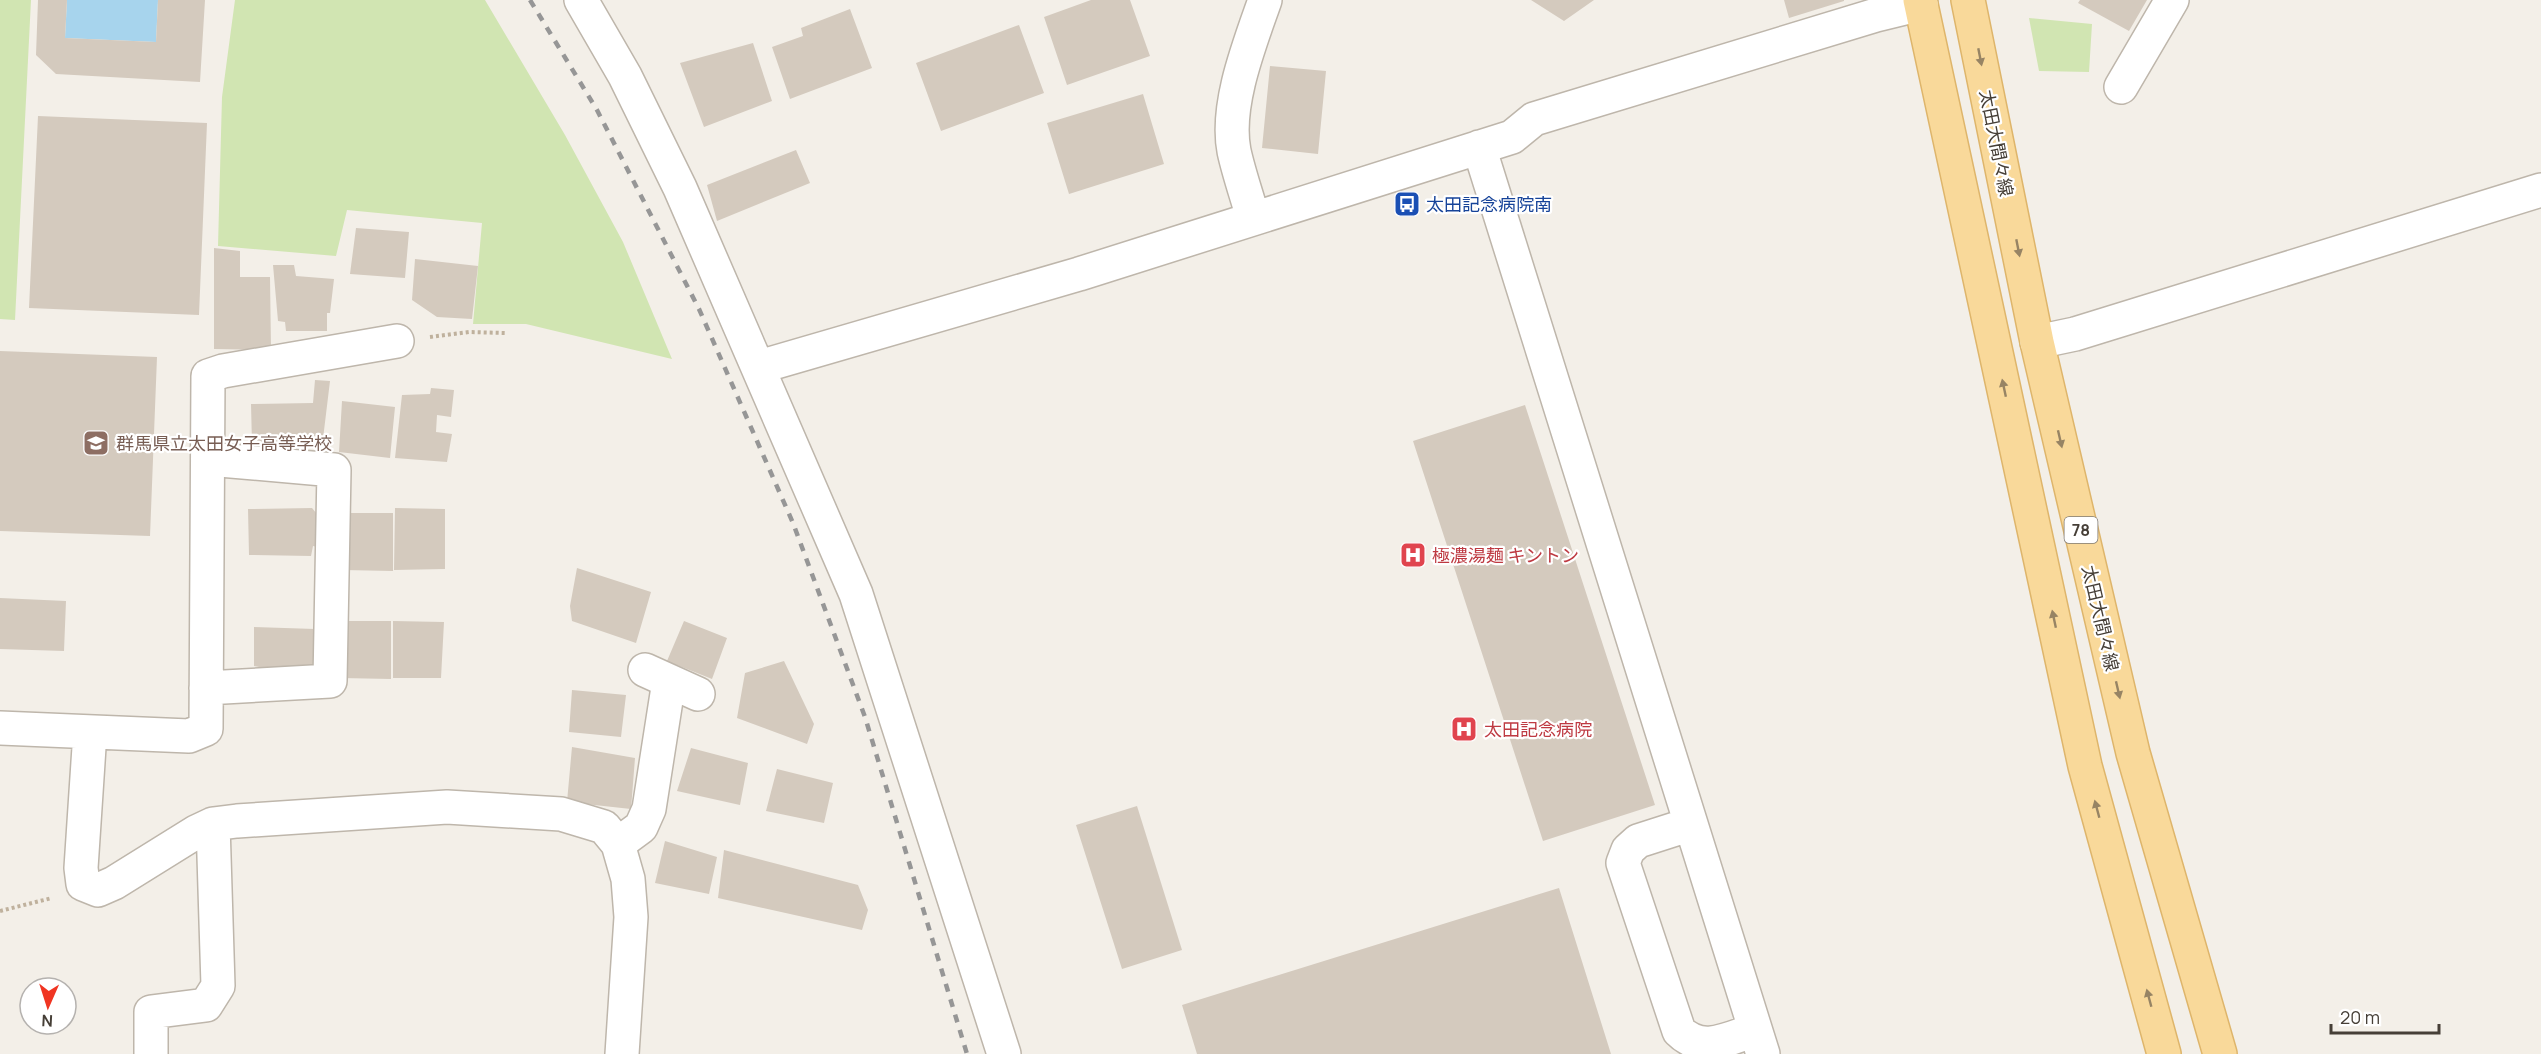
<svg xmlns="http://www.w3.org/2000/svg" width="2541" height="1054" font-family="Manrope,'Noto Sans JP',sans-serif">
  <rect width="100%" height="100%" fill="#f3efe8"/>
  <path fill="#d1e5b2" d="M 0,0 L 31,0 L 15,320 L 0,319 Z
    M 235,0 L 485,0 L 565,135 L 623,242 L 672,359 L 526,324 L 473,324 L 482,223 L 347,210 L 336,256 L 218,246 L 222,97 Z
    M 2029,18 L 2092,24 L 2089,72 L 2039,71 Z"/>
  <path fill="#a7d4ed" d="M 67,0 L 158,0 L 156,42 L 65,38 Z"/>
  <path fill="#d4cabe" d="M 38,0 L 67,0 L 65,38 L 156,42 L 158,0 L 205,0 L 200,82 L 56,74 L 36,55 Z
    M 1091,0 L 1130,0 L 1150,56 L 1067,85 L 1044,17 Z
    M 1531,0 L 1594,0 L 1564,21 Z
    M 1784,0 L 1844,0 L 1844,1 L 1789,18 Z
    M 2080,0 L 2147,0 L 2129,31 L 2078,3 Z
    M 850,9 L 872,68 L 790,99 L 772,47 L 803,36 L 801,28 Z
    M 1019,25 L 1044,93 L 941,131 L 916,63 Z
    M 753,43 L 772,101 L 704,127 L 680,63 Z
    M 1270,66 L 1326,71 L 1318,154 L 1262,148 Z
    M 1143,94 L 1164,164 L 1069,194 L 1047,123 Z
    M 38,116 L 207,123 L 199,315 L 29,308 Z
    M 796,150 L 810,183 L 717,221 L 707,185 Z
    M 356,228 L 409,232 L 405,278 L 350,274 Z
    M 214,248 L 240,251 L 240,277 L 270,277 L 271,350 L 214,349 Z
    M 415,259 L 478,266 L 472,319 L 437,317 L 412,300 Z
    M 273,265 L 294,265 L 296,276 L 334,279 L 330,313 L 327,313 L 327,331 L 286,331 L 285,322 L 278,321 Z
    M 0,351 L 157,357 L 150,536 L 0,531 Z
    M 315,380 L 330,381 L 322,447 L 283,448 L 282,444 L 252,444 L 251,404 L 313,403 Z
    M 431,388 L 454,390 L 451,417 L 437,415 L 436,432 L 452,434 L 447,462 L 395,458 L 402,395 L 430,394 Z
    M 342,401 L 395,407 L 390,458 L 339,452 Z
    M 1525,405 L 1655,805 L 1543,841 L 1413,441 Z
    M 312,508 L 317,514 L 318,547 L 313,546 L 311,556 L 249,555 L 248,509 Z
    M 395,508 L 445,509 L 445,569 L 394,570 Z
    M 349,513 L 393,513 L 393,571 L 343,570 Z
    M 577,568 L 651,592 L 636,643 L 572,621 L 570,606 Z
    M 0,598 L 66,601 L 64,651 L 0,649 Z
    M 342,621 L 391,621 L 391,679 L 341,678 Z
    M 393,621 L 444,622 L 441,678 L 393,678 Z
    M 684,621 L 727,638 L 712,679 L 667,661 Z
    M 254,627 L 315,629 L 314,679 L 259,678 L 259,667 L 254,666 Z
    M 784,661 L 814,724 L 807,744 L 737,718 L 745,673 Z
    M 572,690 L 626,695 L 621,737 L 569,732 Z
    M 572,747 L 635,758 L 631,809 L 567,802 Z
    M 691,748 L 748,763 L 740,805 L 677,791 Z
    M 777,769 L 833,783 L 824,823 L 766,811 Z
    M 1137,806 L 1182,950 L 1122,969 L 1076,825 Z
    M 665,841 L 717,857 L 709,894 L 655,883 Z
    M 724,850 L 858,885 L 868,910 L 862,930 L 718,898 Z
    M 1559,888 L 1611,1054 L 1197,1054 L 1182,1005 Z"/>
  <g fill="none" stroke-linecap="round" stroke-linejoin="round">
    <g stroke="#beb6ab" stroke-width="36">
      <path id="minor" d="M 581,0 L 625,76 L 680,188 L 856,594 L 1004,1054
        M 2121,87 L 2172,0
        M 1479,147 L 1763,1054
        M 1253,218 C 1247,196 1239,174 1234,151 C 1225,105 1250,43 1265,0
        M 2037,342 L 2075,334 L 2541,190
        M 759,367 L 1079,274 L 1512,137 L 1534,119 L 1876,15 L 1921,4
        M 645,670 L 698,694
        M 206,688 L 330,681 L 334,470 L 208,459
        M 0,728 L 189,736 L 206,729 L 208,376 L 223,371 L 397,341
        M 90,732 L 81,868 L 83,884 L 98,890 L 114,883 L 196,832 L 213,824 L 237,821 L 447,807 L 561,814 L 604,827 L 618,844 L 628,879 L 631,917 L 622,1054
        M 1691,824 L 1638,841 L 1628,850 L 1623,863 L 1679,1031 C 1702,1054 1727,1039 1755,1030
        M 618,844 L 641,827 L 649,809 L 669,681
        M 151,1054 L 151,1012 L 206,1005 L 218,986 L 213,824"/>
    </g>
    <g stroke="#deb56b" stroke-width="36">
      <path id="major" d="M 1920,0 L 2085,766 L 2164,1054
        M 1968,0 L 2037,342 L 2133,753 L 2220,1054"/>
    </g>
    <path stroke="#bfb19d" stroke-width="4" stroke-dasharray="3 3" stroke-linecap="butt" d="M 430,337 L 469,332 L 506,333
      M 0,911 L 52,898"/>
    <use href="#minor" stroke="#fff" stroke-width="33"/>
    <use href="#major" stroke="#f9d99a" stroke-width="33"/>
    <path stroke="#969696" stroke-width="4.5" stroke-dasharray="8 8" stroke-linecap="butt" d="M 530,0 L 597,110 L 699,309 L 793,523 L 865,717 L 967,1054"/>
  </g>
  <defs><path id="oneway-solid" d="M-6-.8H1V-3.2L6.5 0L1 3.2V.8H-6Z" transform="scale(1.5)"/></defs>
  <g fill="#978464">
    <use href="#oneway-solid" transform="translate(1980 57) rotate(79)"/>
    <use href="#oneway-solid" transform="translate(2018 248) rotate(79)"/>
    <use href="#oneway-solid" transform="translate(2004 388) rotate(-102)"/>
    <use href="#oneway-solid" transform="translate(2060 439) rotate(77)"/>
    <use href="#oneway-solid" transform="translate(2054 619) rotate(-102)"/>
    <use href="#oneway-solid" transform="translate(2118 690) rotate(77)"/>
    <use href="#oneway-solid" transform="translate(2097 809) rotate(-105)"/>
    <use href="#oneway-solid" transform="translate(2149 998) rotate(-105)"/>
  </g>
  <defs>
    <g id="bus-square" transform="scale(1.35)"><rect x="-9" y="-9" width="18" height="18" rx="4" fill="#1a4fb4" stroke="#fff"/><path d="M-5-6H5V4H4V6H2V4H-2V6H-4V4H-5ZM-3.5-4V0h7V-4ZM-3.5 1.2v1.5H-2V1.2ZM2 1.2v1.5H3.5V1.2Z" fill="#fff"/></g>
    <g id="school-square" transform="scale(1.35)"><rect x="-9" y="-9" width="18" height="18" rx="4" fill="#8d6e63" stroke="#fff"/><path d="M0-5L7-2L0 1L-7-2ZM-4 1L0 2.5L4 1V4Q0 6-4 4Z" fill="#fff"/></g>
    <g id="hospital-square" transform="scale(1.35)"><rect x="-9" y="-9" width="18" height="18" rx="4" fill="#e0444e" stroke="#fff"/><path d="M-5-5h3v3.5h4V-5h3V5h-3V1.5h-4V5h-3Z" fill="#fff"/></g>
  </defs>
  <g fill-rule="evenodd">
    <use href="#bus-square" x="1407" y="204"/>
    <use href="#school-square" x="96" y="443"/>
    <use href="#hospital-square" x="1413" y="555"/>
    <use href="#hospital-square" x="1464" y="729"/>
  </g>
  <g text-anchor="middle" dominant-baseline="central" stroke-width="4.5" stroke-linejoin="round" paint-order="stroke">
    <rect fill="#fff" stroke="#7e7973" stroke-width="1.5" x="2064.5" y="517" width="33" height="26" rx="4.5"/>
    <g font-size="16" font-weight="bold" fill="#463f37">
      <text x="2081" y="530">78</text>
    </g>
    <g font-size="18" fill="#463f37" stroke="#fff">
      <text transform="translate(1997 143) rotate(79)">太田大間々線</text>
      <text transform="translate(2101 618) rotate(77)">太田大間々線</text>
    </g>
    <g font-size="18" fill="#164399" stroke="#fff" text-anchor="start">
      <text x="1426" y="204">太田記念病院南</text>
    </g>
    <g font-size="18" fill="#785e54" stroke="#fff" text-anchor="start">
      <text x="116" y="443">群馬県立太田女子高等学校</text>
    </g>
    <g font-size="18" fill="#be3a42" stroke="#fff" text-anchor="start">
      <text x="1432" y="555">極濃湯麺 キントン</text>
      <text x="1484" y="729">太田記念病院</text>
    </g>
  </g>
  <g transform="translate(48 1006) rotate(183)"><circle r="28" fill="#ffffff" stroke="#b5b2af" stroke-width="1.5"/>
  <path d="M0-4.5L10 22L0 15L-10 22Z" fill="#f03522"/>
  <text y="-9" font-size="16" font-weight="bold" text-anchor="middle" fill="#463f37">N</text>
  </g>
  <path d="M2331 1024v9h108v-9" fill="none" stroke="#463f37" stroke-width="3"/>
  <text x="2340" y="1024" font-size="18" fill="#463f37" stroke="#ffffff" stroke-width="4.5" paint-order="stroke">20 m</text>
</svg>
